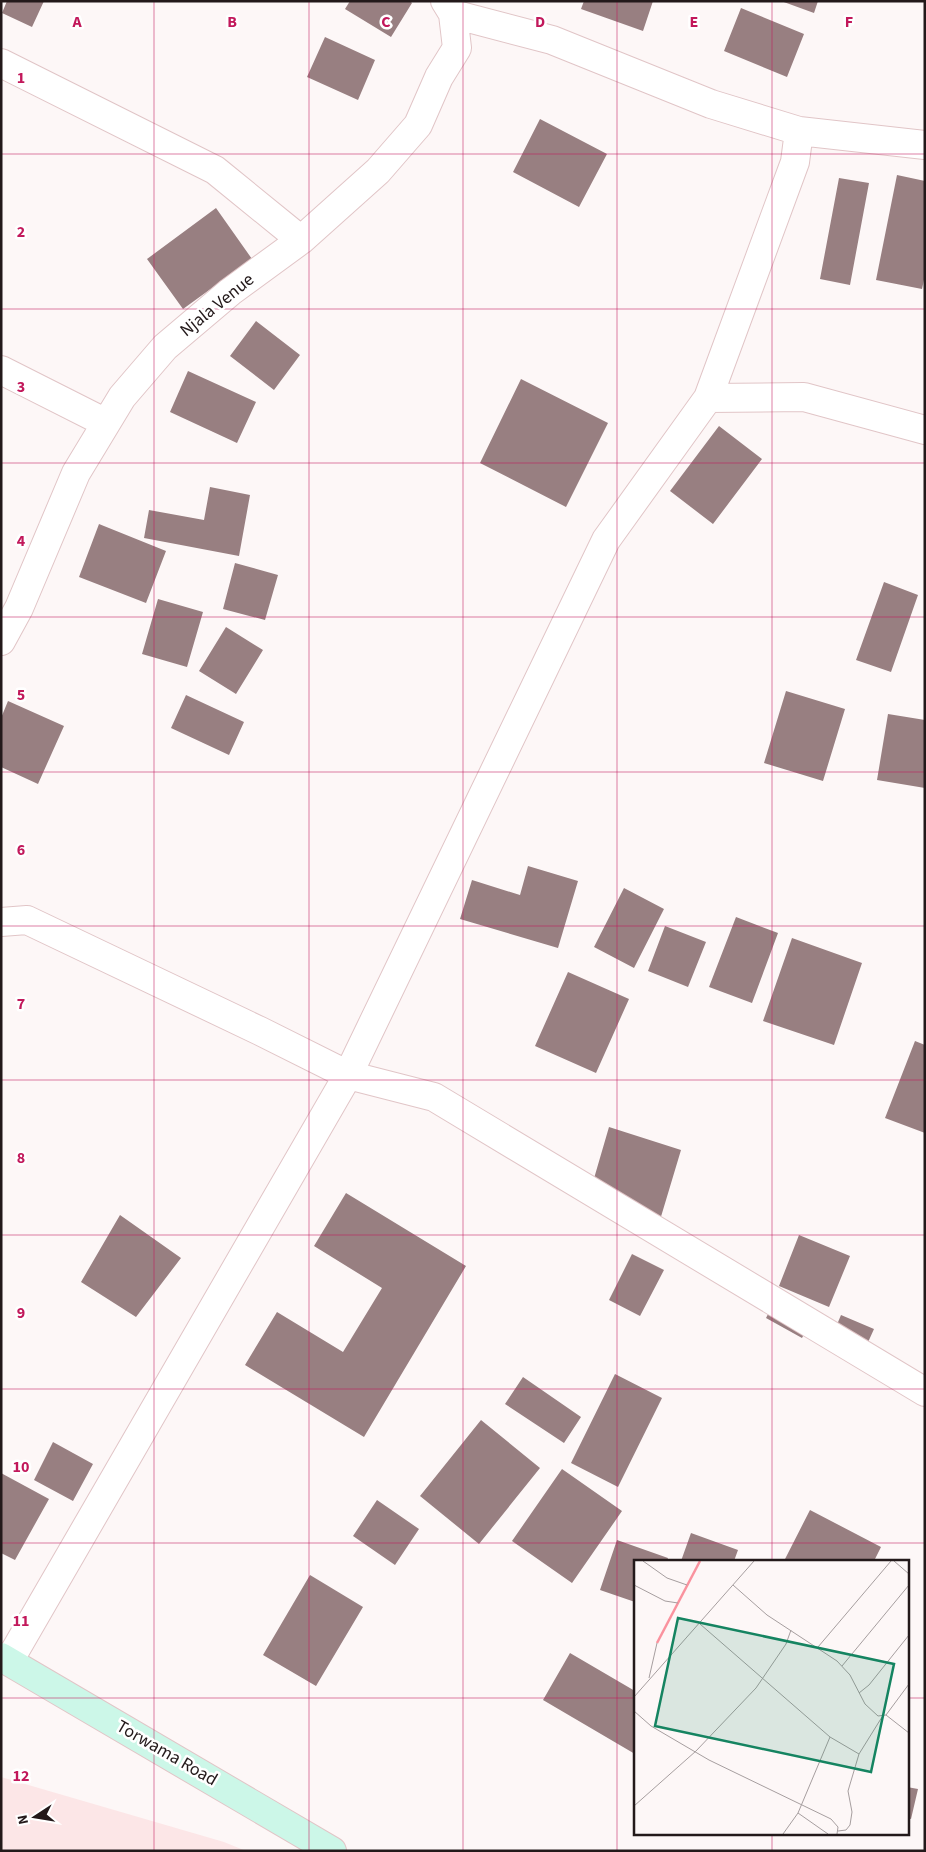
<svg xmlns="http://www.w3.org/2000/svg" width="926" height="1852" font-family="'Source Sans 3',sans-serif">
  <rect width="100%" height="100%" fill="#fdf7f7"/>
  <path fill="#fce6e7" d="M 1,1777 L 224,1842 L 246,1851 L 1,1851 Z"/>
  <path fill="#987f81" d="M 7,1 L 44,1 L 32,27 L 2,13 Z
    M 350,1 L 410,1 L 412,3 L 391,37 L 345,9 Z
    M 584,1 L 653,1 L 643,31 L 581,9 Z
    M 781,1 L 818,1 L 814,13 Z
    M 741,8 L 804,34 L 787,77 L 724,51 Z
    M 325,37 L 375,60 L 358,100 L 307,77 Z
    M 540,119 L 607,154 L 579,207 L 513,172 Z
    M 897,175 L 925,181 L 925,275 L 922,289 L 876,280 Z
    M 839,178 L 869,183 L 850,285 L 820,279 Z
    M 216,208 L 252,259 L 183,309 L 147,259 Z
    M 256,321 L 300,355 L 274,390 L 230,356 Z
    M 188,371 L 256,402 L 237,443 L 170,412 Z
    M 521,379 L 608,423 L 566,507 L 480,463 Z
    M 719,426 L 762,459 L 713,524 L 670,491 Z
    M 210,487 L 250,495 L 239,556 L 144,538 L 149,510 L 204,520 Z
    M 99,524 L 166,551 L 146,603 L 79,577 Z
    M 235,563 L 278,575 L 265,620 L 223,609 Z
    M 884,582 L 918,595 L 891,672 L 856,660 Z
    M 158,599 L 203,612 L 187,667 L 142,654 Z
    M 226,627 L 263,650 L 236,694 L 199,671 Z
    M 786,691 L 845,709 L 823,781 L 764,763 Z
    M 186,695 L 244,722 L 229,755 L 171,728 Z
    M 8,701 L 64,726 L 38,784 L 1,767 L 1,718 Z
    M 888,714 L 925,720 L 925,788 L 877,780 Z
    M 528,866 L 578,881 L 558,948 L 460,919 L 472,880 L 520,895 Z
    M 624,888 L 664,909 L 634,968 L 594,947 Z
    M 736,917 L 778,933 L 752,1003 L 709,987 Z
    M 665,926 L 706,942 L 688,987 L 648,971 Z
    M 792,938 L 862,963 L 834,1045 L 763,1021 Z
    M 568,972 L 629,999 L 596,1073 L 535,1046 Z
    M 915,1041 L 925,1045 L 925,1133 L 885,1118 Z
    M 609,1127 L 681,1150 L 660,1220 L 588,1199 Z
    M 346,1193 L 466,1266 L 364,1437 L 245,1365 L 277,1312 L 343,1352 L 382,1288 L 314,1246 Z
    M 120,1215 L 181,1258 L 136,1317 L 81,1282 Z
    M 799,1235 L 850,1256 L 829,1307 L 779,1286 Z
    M 632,1254 L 664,1270 L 640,1316 L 609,1300 Z
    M 778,1295 L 814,1315 L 802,1338 L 766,1318 Z
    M 841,1315 L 874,1329 L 860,1360 L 828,1346 Z
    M 615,1374 L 662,1398 L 618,1487 L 571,1463 Z
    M 523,1377 L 581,1417 L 564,1443 L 505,1404 Z
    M 481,1420 L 540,1468 L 479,1544 L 420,1496 Z
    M 53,1442 L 93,1464 L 73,1501 L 34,1480 Z
    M 562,1469 L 622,1511 L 572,1583 L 512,1541 Z
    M 1,1473 L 49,1499 L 15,1560 L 1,1553 Z
    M 377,1500 L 419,1529 L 395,1565 L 353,1536 Z
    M 810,1510 L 881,1547 L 874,1561 L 784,1561 Z
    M 691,1533 L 738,1550 L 734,1561 L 681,1561 Z
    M 617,1540 L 668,1558 L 667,1561 L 635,1561 L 635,1602 L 600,1590 Z
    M 310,1575 L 363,1607 L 316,1686 L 263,1655 Z
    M 570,1653 L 635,1691 L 635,1754 L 543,1700 Z
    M 907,1787 L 918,1789 L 911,1819 L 907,1818 Z"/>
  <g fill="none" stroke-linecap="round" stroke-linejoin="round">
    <g stroke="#e1c5c7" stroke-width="30">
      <path id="minor" d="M 453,14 L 552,40 L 711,104 L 799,131 L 795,162 L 708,398
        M 1,63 L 215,170 L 301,240
        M 799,131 L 925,145
        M 1,370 L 106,423
        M 1,641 L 19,608 L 76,473 L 122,397 L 165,347 L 230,292 L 301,240 L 378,171 L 418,125 L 439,77 L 457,48 L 453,14 L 445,1
        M 1,922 L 27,920 L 260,1031 L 348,1075 L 434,1097 L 925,1392
        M 9,1661 L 348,1075 L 606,540 L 708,398 L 804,397 L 925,430"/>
    </g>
    <g stroke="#e1c5c7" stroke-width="30">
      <path id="secondary" d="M 1,1657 L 332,1851"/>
    </g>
    <use href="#minor" stroke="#fff" stroke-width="28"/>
    <use href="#secondary" stroke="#ccf7e8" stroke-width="28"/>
  </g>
  <path fill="none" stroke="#c2185b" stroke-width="1" stroke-opacity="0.55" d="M 154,1 L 154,1851M 309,1 L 309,1851M 463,1 L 463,1851M 617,1 L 617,1851M 772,1 L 772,1561M 1,154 L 925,154M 1,309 L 925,309M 1,463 L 925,463M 1,617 L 925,617M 1,772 L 925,772M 1,926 L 925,926M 1,1080 L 925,1080M 1,1235 L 925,1235M 1,1389 L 925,1389M 1,1543 L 925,1543M 1,1698 L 635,1698M 907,1698 L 925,1698M 772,1833 L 772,1851"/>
  <g text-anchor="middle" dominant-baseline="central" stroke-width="5" stroke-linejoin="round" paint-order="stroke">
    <g font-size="18" fill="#23191a" stroke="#fff">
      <text transform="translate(217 305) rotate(-39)">Njala Venue</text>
      <text transform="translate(167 1753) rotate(30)">Torwama Road</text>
    </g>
  </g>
  <g transform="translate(634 1560)">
    <rect width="275" height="275" fill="#fdf7f7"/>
    <path fill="none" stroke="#fa929e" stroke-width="2.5" d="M 23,83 L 66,1"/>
    <path fill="none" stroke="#a69e9f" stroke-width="1" d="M 9,1 L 33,18 L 53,25M 260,1 L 275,14M 0,25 L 31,41 L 44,43M 99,25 L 133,55 L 203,101 L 216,115 L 231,144 L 244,156 L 252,155 L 275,124M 66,64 L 196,177 L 164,253 L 194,274M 184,87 L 257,1M 208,106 L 275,25M 15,118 L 23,83M 225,133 L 235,125 L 275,75M 0,137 L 120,1M 0,151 L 17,166 L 75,200 L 197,259 L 204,267 L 203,274M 252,155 L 275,173M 196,177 L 225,194 L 248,157M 0,246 L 62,191 L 122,128 L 152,84 L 157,70M 204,271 L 212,270 L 216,265 L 218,252 L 214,231 L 225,194M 149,274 L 164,253"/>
    <path fill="#158461" fill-opacity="0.15" stroke="#158461" stroke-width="2.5" d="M 44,58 L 260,104 L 237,212 L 21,166 Z"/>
    <rect width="275" height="275" fill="none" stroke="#23191a" stroke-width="2.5"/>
  </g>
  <g font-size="16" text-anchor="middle" font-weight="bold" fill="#c2185b" stroke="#fff" stroke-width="5" stroke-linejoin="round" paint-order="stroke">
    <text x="77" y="27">A</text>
    <text x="232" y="27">B</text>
    <text x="386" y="27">C</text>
    <text x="540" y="27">D</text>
    <text x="694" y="27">E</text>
    <text x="849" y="27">F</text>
    <text x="21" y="83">1</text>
    <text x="21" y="237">2</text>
    <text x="21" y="392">3</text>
    <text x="21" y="546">4</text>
    <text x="21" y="700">5</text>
    <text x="21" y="855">6</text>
    <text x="21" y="1009">7</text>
    <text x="21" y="1163">8</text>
    <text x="21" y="1318">9</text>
    <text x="21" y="1472">10</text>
    <text x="21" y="1626">11</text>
    <text x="21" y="1781">12</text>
  </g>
  <rect width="926" height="1852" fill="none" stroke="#23191a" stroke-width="5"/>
  <g transform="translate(35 1817) rotate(258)" stroke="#ffffff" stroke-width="4" paint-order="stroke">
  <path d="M0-4L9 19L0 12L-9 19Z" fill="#23191a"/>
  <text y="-8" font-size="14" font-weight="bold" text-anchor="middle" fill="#23191a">N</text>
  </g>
</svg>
